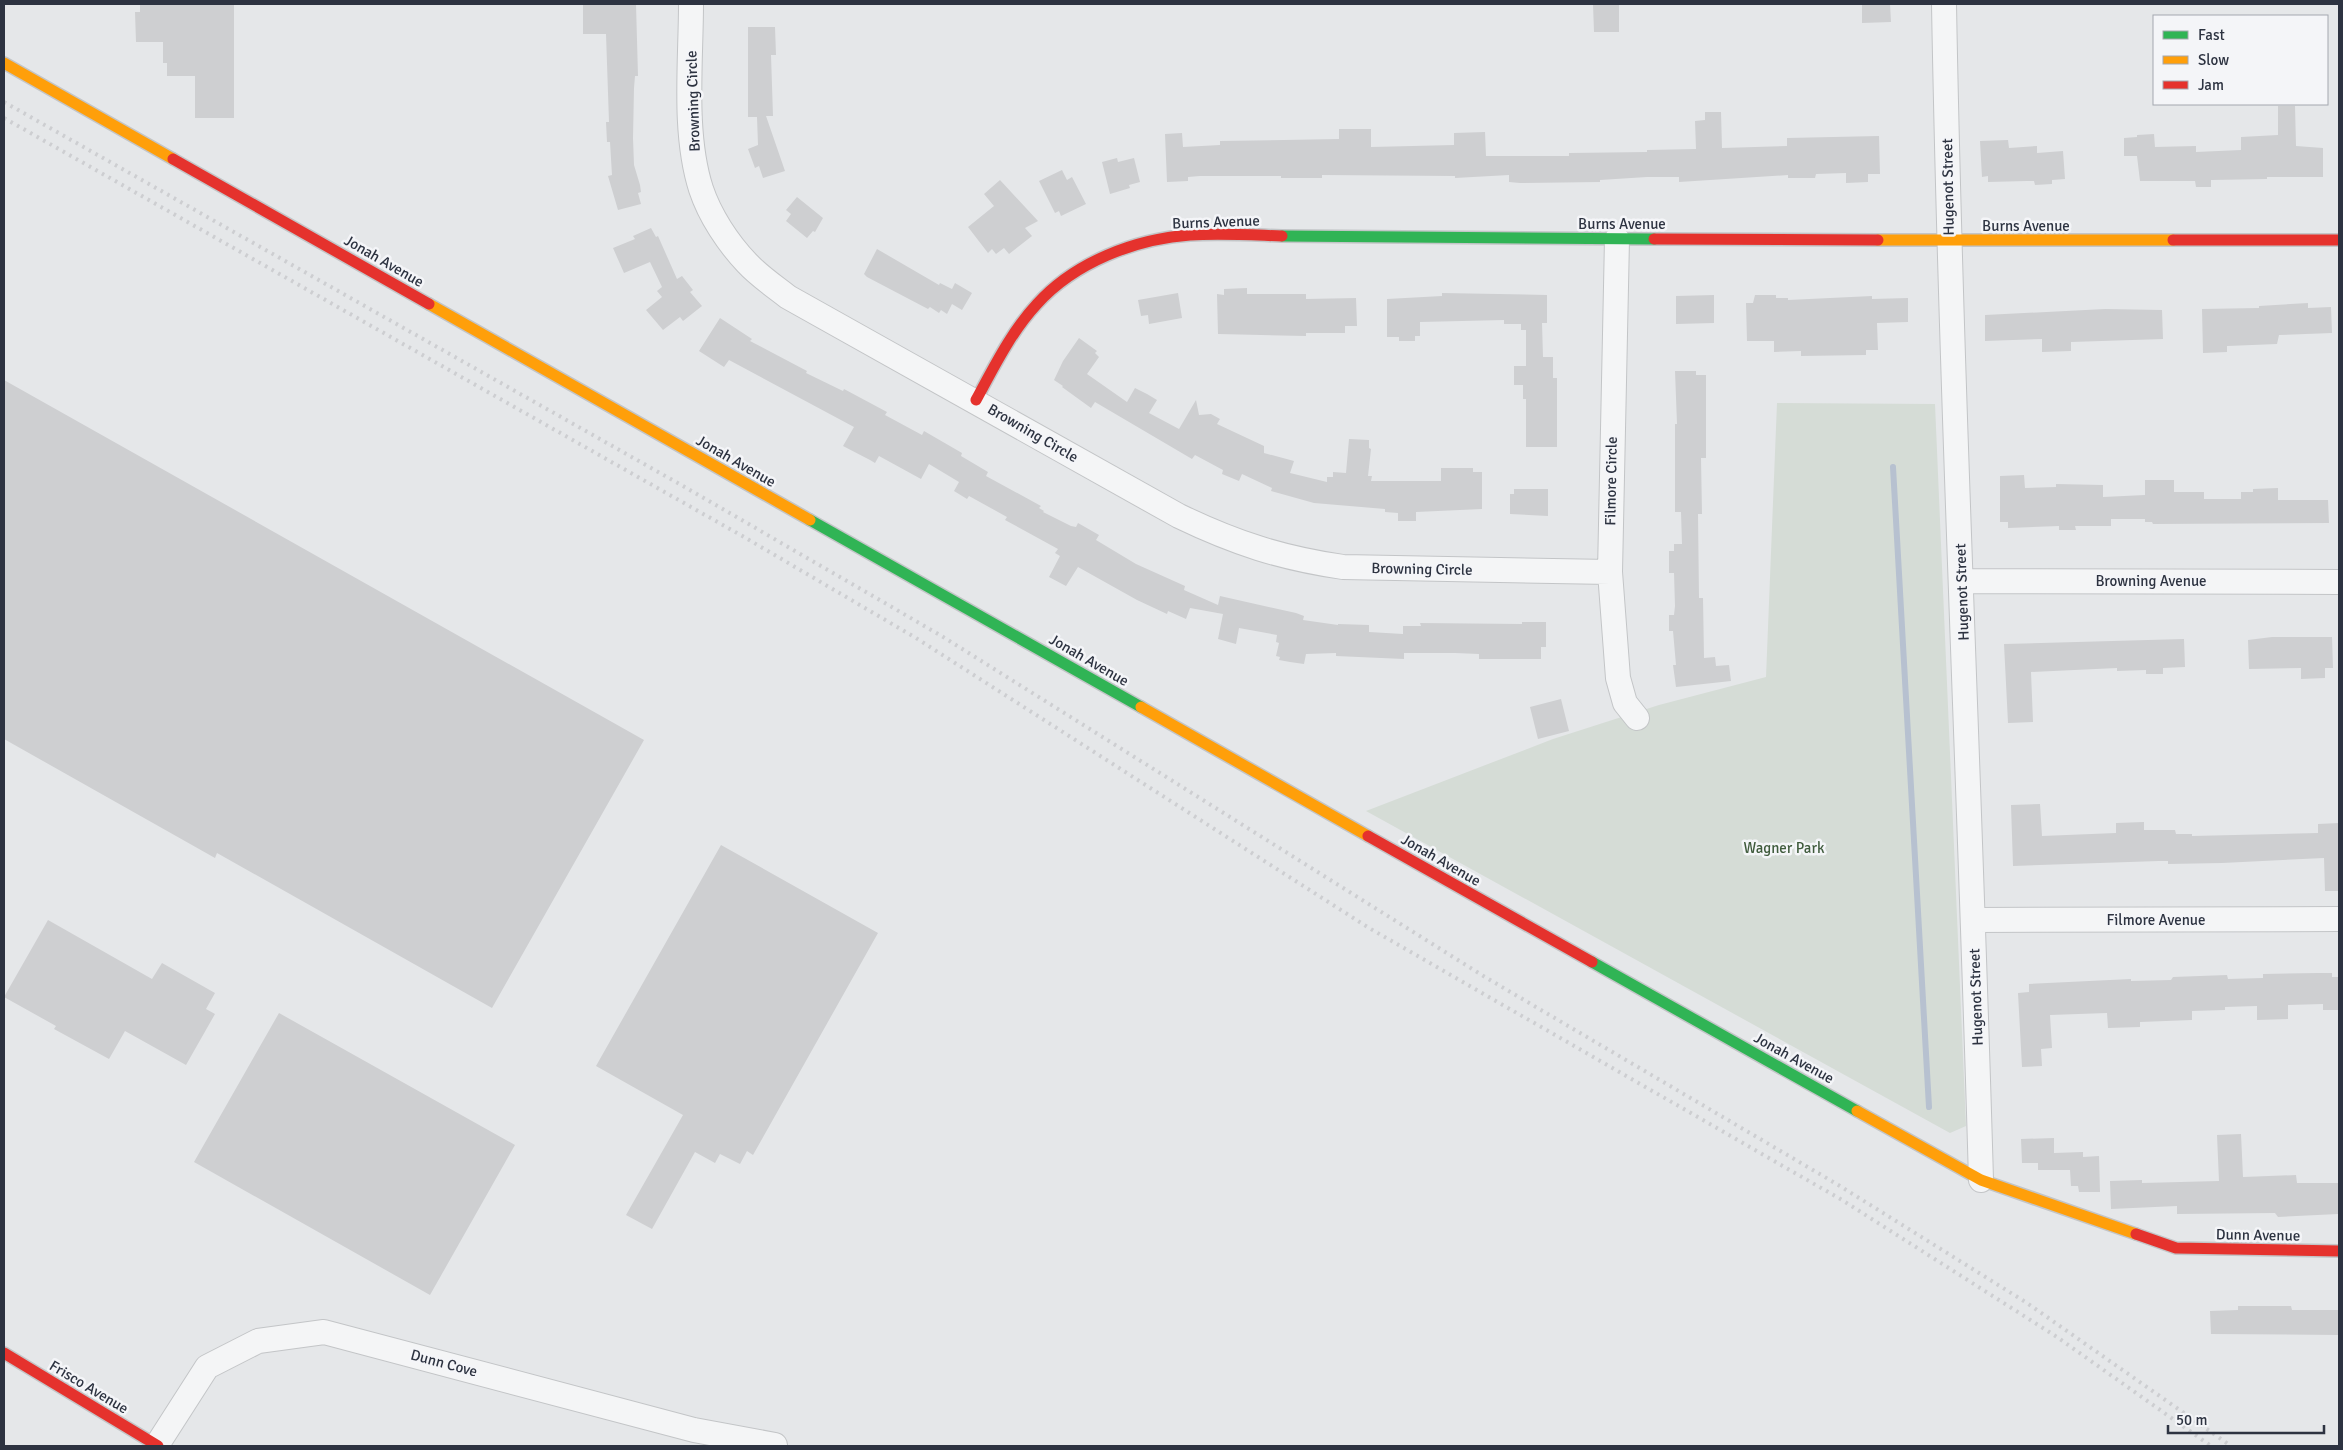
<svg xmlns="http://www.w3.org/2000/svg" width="2343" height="1450" font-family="Signika,sans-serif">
  <rect width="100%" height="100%" fill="#e5e7e9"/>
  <path fill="#d5dcd6" d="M 1777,403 L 1935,404 L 1966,1126 L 1950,1133 L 1366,811 L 1553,739 L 1659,705 L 1766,677 Z"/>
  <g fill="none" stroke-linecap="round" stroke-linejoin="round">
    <path stroke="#b7c1d0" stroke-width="6" d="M 1893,467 L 1929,1107"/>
  </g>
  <path fill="#cecfd1" d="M 140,4 L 234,4 L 234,118 L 195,118 L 195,76 L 167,76 L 167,63 L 163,63 L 163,42 L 136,42 L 135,12 L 140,12 Z
    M 583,4 L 636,4 L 638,76 L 635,76 L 634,88 L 633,138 L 634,165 L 640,185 L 641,192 L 638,193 L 641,204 L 618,210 L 608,176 L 612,175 L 610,142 L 607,142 L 606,122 L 609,122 L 606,34 L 583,34 Z
    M 1593,4 L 1619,4 L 1619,32 L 1594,32 Z
    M 1862,4 L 1890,4 L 1891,22 L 1862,23 Z
    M 748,27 L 775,27 L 776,55 L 771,55 L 773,116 L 766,116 L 785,171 L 763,178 L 759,166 L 755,168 L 748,149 L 758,145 L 757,117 L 748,117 Z
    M 2278,106 L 2295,106 L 2296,146 L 2323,148 L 2323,177 L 2267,177 L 2267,179 L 2211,180 L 2211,187 L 2196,187 L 2195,181 L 2140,181 L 2137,156 L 2124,156 L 2124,138 L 2137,137 L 2137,135 L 2154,134 L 2155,147 L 2196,146 L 2196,152 L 2241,150 L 2241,137 L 2278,135 Z
    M 1705,112 L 1721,112 L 1722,148 L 1787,146 L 1787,138 L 1879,136 L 1880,174 L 1868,174 L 1868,182 L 1846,183 L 1846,173 L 1816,174 L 1815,178 L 1788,178 L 1788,175 L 1679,182 L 1679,177 L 1647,177 L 1600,180 L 1600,182 L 1520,183 L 1509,182 L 1509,175 L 1455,178 L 1455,176 L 1322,175 L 1322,178 L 1281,178 L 1281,176 L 1200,176 L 1188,177 L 1188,181 L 1167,182 L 1165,134 L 1182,133 L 1183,147 L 1220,145 L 1220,141 L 1339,139 L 1339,129 L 1371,129 L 1371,147 L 1454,145 L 1454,133 L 1485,132 L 1486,156 L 1569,156 L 1569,153 L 1647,152 L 1647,150 L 1696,149 L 1695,121 L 1705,120 Z
    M 2008,140 L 2009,148 L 2037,146 L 2037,153 L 2063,151 L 2065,179 L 2052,180 L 2052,184 L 2035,185 L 2034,181 L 2027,181 L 1988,182 L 1988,176 L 1982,177 L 1980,141 Z
    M 1117,158 L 1118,162 L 1134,158 L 1140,182 L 1129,185 L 1130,188 L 1110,194 L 1102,162 Z
    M 1062,170 L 1067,180 L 1072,177 L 1086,204 L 1061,216 L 1059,211 L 1055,213 L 1039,181 Z
    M 1000,180 L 1038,221 L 1025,228 L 1032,236 L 1009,254 L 1004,248 L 996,254 L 992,249 L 988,253 L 968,227 L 994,206 L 984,194 Z
    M 797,197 L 823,218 L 815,232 L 813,231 L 807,238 L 786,221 L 791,214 L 786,210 Z
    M 651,228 L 656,237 L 658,236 L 677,279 L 682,276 L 693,290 L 690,292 L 702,306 L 683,321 L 680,317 L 663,330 L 646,310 L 662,297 L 657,291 L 662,287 L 650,262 L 624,273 L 613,248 L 635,239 L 633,236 Z
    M 877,249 L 939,285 L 940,283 L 952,289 L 955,283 L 972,293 L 962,310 L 952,304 L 947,314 L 941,310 L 939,313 L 930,307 L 928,309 L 867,277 L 864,274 Z
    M 1247,288 L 1247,294 L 1306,294 L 1306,299 L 1356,298 L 1357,326 L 1345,326 L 1345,333 L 1306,333 L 1306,336 L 1218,334 L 1217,294 L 1224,295 L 1224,289 Z
    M 1178,293 L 1182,318 L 1149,324 L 1148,315 L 1141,316 L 1138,300 Z
    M 1442,293 L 1547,295 L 1547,323 L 1542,323 L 1543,357 L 1553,357 L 1553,378 L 1557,378 L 1557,447 L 1526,447 L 1526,399 L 1523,399 L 1523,385 L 1514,385 L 1514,366 L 1526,366 L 1526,330 L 1521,330 L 1521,324 L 1504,324 L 1504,320 L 1420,322 L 1420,336 L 1415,336 L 1415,341 L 1399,341 L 1399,337 L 1387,337 L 1387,299 L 1442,296 Z
    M 1714,295 L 1714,323 L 1676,324 L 1676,296 Z
    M 1755,295 L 1776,295 L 1776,298 L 1788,298 L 1788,300 L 1872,296 L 1872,299 L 1908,298 L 1908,322 L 1877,323 L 1878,350 L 1866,350 L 1866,355 L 1801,356 L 1801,351 L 1774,352 L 1774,341 L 1747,341 L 1746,303 L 1753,303 Z
    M 2308,303 L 2308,308 L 2331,307 L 2332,333 L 2279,335 L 2277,344 L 2227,346 L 2227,352 L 2203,353 L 2202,309 L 2259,308 L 2259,306 Z
    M 2105,309 L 2162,310 L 2163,339 L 2071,342 L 2071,351 L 2042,352 L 2042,339 L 1985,341 L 1985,315 Z
    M 720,318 L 752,339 L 750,341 L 807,371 L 806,373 L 843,391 L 844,389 L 887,412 L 885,415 L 922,435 L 924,431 L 962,453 L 961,456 L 988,472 L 986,476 L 1041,506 L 1039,508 L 1044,511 L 1043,512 L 1071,526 L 1076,527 L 1078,523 L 1099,535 L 1096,540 L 1136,564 L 1185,586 L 1184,590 L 1218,605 L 1220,596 L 1296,613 L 1304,616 L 1303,620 L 1338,625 L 1338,624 L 1369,625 L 1369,632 L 1403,634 L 1403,626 L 1421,626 L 1420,623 L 1522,624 L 1522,622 L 1546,622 L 1546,647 L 1541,647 L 1541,659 L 1479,659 L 1479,654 L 1455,653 L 1404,653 L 1404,659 L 1336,656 L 1336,653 L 1306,654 L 1304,664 L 1290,662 L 1279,660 L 1280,657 L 1276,656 L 1279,643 L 1276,642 L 1277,635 L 1239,628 L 1236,644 L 1218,639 L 1223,614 L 1190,608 L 1186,619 L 1168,611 L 1167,614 L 1137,600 L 1078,567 L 1066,586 L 1049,577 L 1060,556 L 1055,553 L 1058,549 L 1005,520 L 1007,517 L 969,496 L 967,499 L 954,491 L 959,482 L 929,464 L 921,479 L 879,456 L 875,463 L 870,460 L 843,446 L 854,427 L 729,360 L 724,367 L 699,351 Z
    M 1079,338 L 1097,351 L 1095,353 L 1099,357 L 1087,374 L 1127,402 L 1135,388 L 1147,394 L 1157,400 L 1149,413 L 1179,429 L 1196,400 L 1199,415 L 1211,414 L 1220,419 L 1217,424 L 1264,446 L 1264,453 L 1294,461 L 1290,473 L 1327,482 L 1327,477 L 1333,477 L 1333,472 L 1346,473 L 1349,439 L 1369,440 L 1369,448 L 1371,449 L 1368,476 L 1372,476 L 1371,481 L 1441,481 L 1441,468 L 1473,468 L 1473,472 L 1482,472 L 1482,509 L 1416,512 L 1416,521 L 1398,521 L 1398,513 L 1385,512 L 1385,509 L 1314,503 L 1271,491 L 1272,488 L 1242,474 L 1239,481 L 1222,474 L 1223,470 L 1195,455 L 1192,459 L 1095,402 L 1091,408 L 1062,387 L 1063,386 L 1054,380 L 1063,361 Z
    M 1675,371 L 1696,371 L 1696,375 L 1706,375 L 1706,458 L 1701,458 L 1702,514 L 1698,514 L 1699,598 L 1703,598 L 1704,658 L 1715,657 L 1716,666 L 1729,665 L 1731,681 L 1676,687 L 1673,665 L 1676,665 L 1673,631 L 1669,631 L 1669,615 L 1674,615 L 1675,606 L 1674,573 L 1669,573 L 1669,551 L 1674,551 L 1674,544 L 1682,544 L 1681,512 L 1675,512 L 1675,424 L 1677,424 Z
    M 4,380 L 644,740 L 492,1008 L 217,853 L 215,858 L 4,739 Z
    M 2024,475 L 2025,488 L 2056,487 L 2056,484 L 2103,485 L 2103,497 L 2145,495 L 2145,480 L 2174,480 L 2174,492 L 2204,492 L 2204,499 L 2241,499 L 2241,492 L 2253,492 L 2253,489 L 2278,488 L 2278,500 L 2328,500 L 2329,523 L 2153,524 L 2152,522 L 2145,522 L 2145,519 L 2111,519 L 2111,526 L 2075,526 L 2076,530 L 2059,530 L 2059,526 L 2008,528 L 2008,522 L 2000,522 L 2000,476 Z
    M 1514,489 L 1548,489 L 1548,516 L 1510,514 L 1510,494 L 1514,494 Z
    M 2272,637 L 2332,637 L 2333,668 L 2325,668 L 2325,678 L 2301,679 L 2301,668 L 2249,669 L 2248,640 Z
    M 2184,639 L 2185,667 L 2163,668 L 2163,674 L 2146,674 L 2146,670 L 2117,671 L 2117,668 L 2031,672 L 2033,722 L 2008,723 L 2004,644 Z
    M 1561,699 L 1569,731 L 1538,739 L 1530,707 Z
    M 2040,804 L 2042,836 L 2116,833 L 2116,823 L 2144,822 L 2144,830 L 2175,830 L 2176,834 L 2192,834 L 2192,836 L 2318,833 L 2318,824 L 2339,823 L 2339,891 L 2325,891 L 2324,858 L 2222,863 L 2168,864 L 2168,861 L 2159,861 L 2013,866 L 2011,805 Z
    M 721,845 L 878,933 L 753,1155 L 747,1151 L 740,1164 L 720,1154 L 715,1163 L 695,1152 L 652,1229 L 626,1215 L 683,1115 L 596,1066 Z
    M 48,920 L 152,979 L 162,963 L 215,993 L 206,1009 L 215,1014 L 186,1065 L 125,1031 L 109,1059 L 54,1029 L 56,1026 L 4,997 Z
    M 2318,973 L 2332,973 L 2332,977 L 2339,977 L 2339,1010 L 2323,1010 L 2323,1004 L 2288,1005 L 2288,1019 L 2257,1020 L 2257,1006 L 2225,1007 L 2225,1010 L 2192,1011 L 2192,1020 L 2140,1022 L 2140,1027 L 2108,1028 L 2107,1013 L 2050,1015 L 2052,1048 L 2041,1049 L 2042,1066 L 2022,1067 L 2018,993 L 2029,992 L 2029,984 L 2131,979 L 2131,981 L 2171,980 L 2173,977 L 2227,975 L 2228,979 L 2263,978 L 2263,974 Z
    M 279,1013 L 515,1145 L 430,1295 L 194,1162 Z
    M 2241,1134 L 2243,1177 L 2296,1175 L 2297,1183 L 2339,1183 L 2338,1214 L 2278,1217 L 2275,1213 L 2177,1214 L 2177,1206 L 2111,1209 L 2110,1181 L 2142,1180 L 2142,1183 L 2219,1181 L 2217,1135 Z
    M 2054,1138 L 2054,1153 L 2083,1152 L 2083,1157 L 2099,1156 L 2100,1192 L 2079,1192 L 2078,1186 L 2071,1186 L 2070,1170 L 2038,1170 L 2038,1163 L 2022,1163 L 2021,1139 Z
    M 2238,1306 L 2291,1306 L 2292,1310 L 2339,1310 L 2339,1335 L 2211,1334 L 2210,1311 L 2238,1310 Z"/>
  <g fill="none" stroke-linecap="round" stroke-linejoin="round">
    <g stroke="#c3c5c7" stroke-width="26">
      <path id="street" d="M 691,4 C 691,62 683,133 701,189 C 710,216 728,243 747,263 C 759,276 774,286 788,297 L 1179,516 C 1235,543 1281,558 1343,567 L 1610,572
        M 1944,4 C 1951,396 1970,788 1981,1180
        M 1617,239 L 1610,572 L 1618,678 L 1625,703 L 1637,718
        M 1962,581 L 2339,582
        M 1974,920 L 2339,919
        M 157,1445 L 207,1367 L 258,1341 L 324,1332 L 694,1430 L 775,1445"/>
    </g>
    <g stroke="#c3c5c7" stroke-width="14">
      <path id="fast" d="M 1282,236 L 1654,239
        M 810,520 L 1141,707
        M 1592,962 L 1857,1111"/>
    </g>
    <g stroke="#c3c5c7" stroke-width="14">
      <path id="slow" d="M 4,63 L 173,159
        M 1878,240 L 2173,240
        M 429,304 L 810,520
        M 1141,707 L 1368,836
        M 1857,1111 L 1981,1180 L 2136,1234"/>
    </g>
    <g stroke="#c3c5c7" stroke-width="14">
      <path id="jam" d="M 173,159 L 429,304
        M 1654,239 L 1878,240
        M 2173,240 L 2339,240
        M 976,400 C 994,367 1011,332 1037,304 C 1075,262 1135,239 1190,235 C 1221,233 1252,235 1282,236
        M 1368,836 L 1592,962
        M 2136,1234 L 2176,1248 L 2339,1251
        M 4,1353 L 158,1446"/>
    </g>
    <use href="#street" stroke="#f4f5f6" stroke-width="24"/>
    <use href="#fast" stroke="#30b455" stroke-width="11"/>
    <use href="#slow" stroke="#ff9f0a" stroke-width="11"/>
    <use href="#jam" stroke="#e5322d" stroke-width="11"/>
    <path stroke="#cdced1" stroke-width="4" stroke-dasharray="2.5 5" stroke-linecap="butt" d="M 4,102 L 683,486 L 940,635 L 1485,977 L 1840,1186 L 2027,1303 L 2231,1446
      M 4,118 L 744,537 L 916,638 L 1369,928 L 1842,1200 L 2057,1337 L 2211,1446"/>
  </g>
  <g text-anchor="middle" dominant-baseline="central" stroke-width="5" stroke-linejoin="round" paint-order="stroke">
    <g font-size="15" fill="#2d3341" stroke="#f4f5f8">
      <text transform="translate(693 101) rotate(-92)">Browning Circle</text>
      <text transform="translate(1948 187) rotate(-91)">Hugenot Street</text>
      <text transform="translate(1216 222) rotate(-2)">Burns Avenue</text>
      <text x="1622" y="224">Burns Avenue</text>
      <text x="2026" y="226">Burns Avenue</text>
      <text transform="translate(384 261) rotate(30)">Jonah Avenue</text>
      <text transform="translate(1033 433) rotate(30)">Browning Circle</text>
      <text transform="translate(736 461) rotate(30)">Jonah Avenue</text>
      <text transform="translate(1611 481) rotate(-89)">Filmore Circle</text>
      <text transform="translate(1422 569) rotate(1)">Browning Circle</text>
      <text x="2151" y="581">Browning Avenue</text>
      <text transform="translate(1962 592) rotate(-92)">Hugenot Street</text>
      <text transform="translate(1089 660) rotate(30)">Jonah Avenue</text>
      <text transform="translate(1441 860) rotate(30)">Jonah Avenue</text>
      <text x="2156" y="920">Filmore Avenue</text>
      <text transform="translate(1976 997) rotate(-92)">Hugenot Street</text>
      <text transform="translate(1794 1058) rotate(29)">Jonah Avenue</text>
      <text transform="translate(2258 1235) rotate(1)">Dunn Avenue</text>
      <text transform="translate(444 1363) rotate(15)">Dunn Cove</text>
      <text transform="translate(89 1387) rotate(31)">Frisco Avenue</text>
    </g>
    <g font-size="15" fill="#3f5b3c" stroke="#f4f5f8">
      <text x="1784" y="848">Wagner Park</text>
    </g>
  </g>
  <rect width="2343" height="1450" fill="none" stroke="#2d3341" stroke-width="10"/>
  <rect x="2153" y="15" width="175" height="90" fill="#f4f5f8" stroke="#a4a7af"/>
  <rect x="2163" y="31" width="25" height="8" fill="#30b455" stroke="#a4a7af"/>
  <text x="2198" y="40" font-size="15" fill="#2d3341">Fast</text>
  <rect x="2163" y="56" width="25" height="8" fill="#ff9f0a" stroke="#a4a7af"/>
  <text x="2198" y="65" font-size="15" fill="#2d3341">Slow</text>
  <rect x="2163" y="81" width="25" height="8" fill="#e5322d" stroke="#a4a7af"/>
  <text x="2198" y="90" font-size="15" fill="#2d3341">Jam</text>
  <path d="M2168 1425v8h156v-8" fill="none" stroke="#2d3341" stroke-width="2.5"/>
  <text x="2176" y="1425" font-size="15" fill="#2d3341" stroke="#f4f5f8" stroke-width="4" paint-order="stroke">50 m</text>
</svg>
